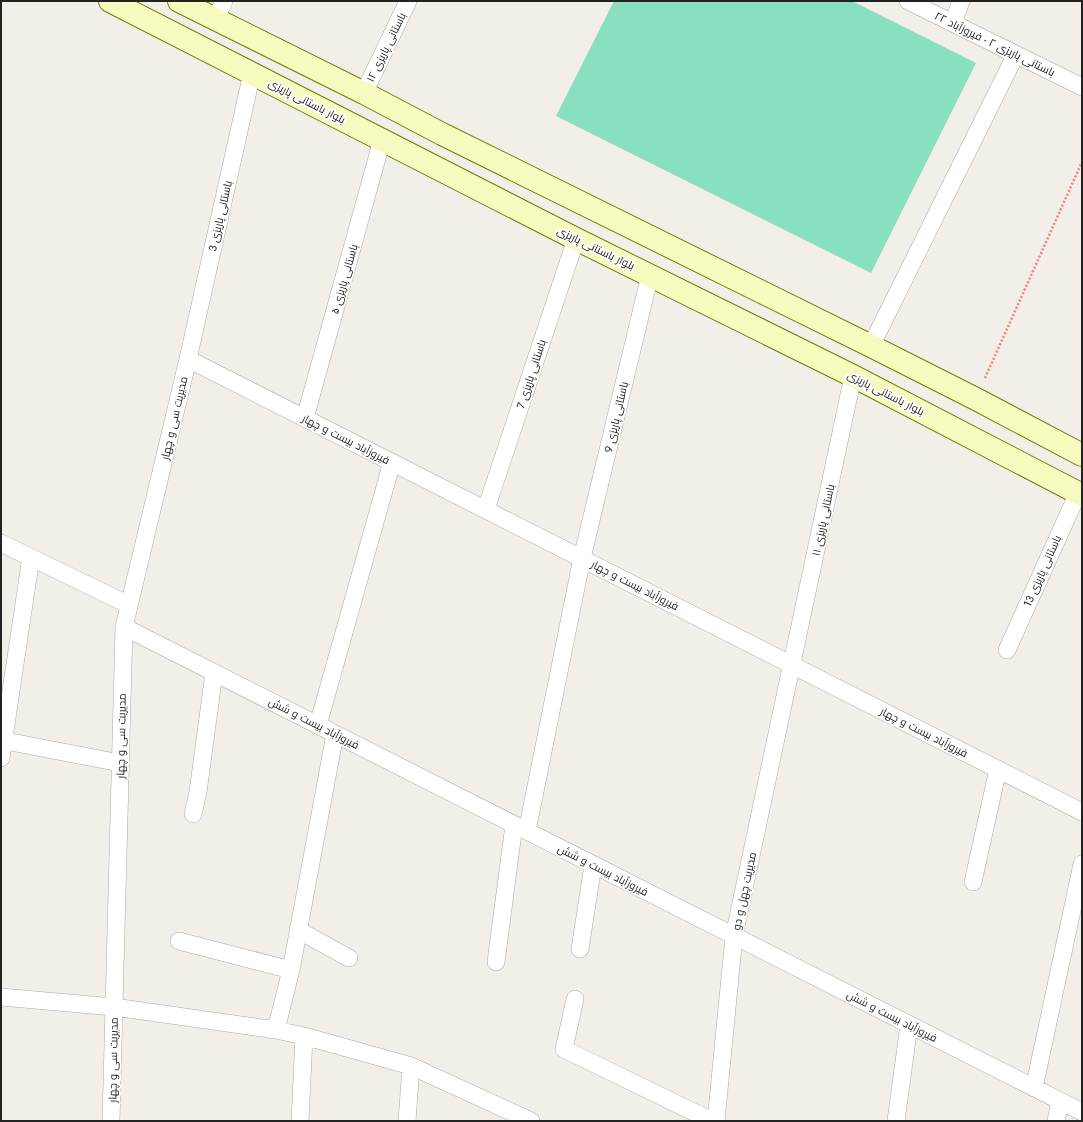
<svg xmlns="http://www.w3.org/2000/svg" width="1083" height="1122" font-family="Jost,Cairo,sans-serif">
  <rect width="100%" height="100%" fill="#f2efe9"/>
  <path fill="#88e0be" d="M 614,1 L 852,1 L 976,63 L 871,273 L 556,116 Z"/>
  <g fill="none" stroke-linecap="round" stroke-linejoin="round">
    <g stroke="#a9a9a9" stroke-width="18">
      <path id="minor" d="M 908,1 L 1082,87
        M 215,20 L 224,1
        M 953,23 L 961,1
        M 364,93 L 408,1
        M 871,346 L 1016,54
        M 188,359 L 1082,812
        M 305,418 L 382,140
        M 486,509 L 576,239
        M 1,543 L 129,605
        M 124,627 L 1082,1112
        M 1007,650 L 1078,493
        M 318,725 L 392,462
        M 1,740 L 120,763
        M 1,758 L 31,557
        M 193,814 L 198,792 L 214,673
        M 527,831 L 582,558 L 650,275
        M 973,882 L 998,769
        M 298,930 L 349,958
        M 179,941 L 291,970
        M 580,949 L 593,865
        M 496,962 L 514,825
        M 1,997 L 114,1007 L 276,1030 L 304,1036 L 411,1066 L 531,1121
        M 575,999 L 564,1049 L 712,1121
        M 276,1030 L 291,970 L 335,734
        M 1034,1088 L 1082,864
        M 111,1121 L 124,627 L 188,359 L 252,73
        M 300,1121 L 304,1036
        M 407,1121 L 411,1066
        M 716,1121 L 734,936 L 853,376
        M 896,1121 L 909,1025
        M 1056,1121 L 1060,1101"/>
    </g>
    <g stroke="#707d05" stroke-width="24">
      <path id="secondary" d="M 110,1 L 576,239 L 853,376 L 1082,495
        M 179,1 L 364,93 L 442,134 L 871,346 L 976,399 L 1082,455"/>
    </g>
    <path stroke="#fa8072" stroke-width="2.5" stroke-dasharray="2 2" stroke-linecap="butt" d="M 985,378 L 1082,162"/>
    <use href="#minor" stroke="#fff" stroke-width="17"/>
    <use href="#secondary" stroke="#f7fabf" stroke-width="22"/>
  </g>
  <g text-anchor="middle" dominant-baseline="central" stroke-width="3.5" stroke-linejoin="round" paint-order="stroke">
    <g font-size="11" fill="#222" stroke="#fff">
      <text transform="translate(995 44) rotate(26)">باستانی پاریزی ۲ - فیروزآباد ۲۲</text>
      <text transform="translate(386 47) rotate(-64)">باستانی پاریزی ۱۲</text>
      <text transform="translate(307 101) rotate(27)">بلوار باستانی پاریزی</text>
      <text transform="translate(220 216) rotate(-77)">باستانی پاریزی 3</text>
      <text transform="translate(596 248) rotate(26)">بلوار باستانی پاریزی</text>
      <text transform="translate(344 279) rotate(-74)">باستانی پاریزی ۵</text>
      <text transform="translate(531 374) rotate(-72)">باستانی پاریزی 7</text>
      <text transform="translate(886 393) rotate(27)">بلوار باستانی پاریزی</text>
      <text transform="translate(616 417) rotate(-77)">باستانی پاریزی 9</text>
      <text transform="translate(174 418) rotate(-77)">مدیریت سی و چهار</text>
      <text transform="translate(346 439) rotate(27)">فیروزآباد بیست و چهار</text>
      <text transform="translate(823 520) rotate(-78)">باستانی پاریزی ۱۱</text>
      <text transform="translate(1042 571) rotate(-66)">باستانی پاریزی 13</text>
      <text transform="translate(635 585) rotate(27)">فیروزآباد بیست و چهار</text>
      <text transform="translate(314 723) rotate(27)">فیروزآباد بیست و شش</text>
      <text transform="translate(924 732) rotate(27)">فیروزآباد بیست و چهار</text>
      <text transform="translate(121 736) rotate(-89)">مدیریت سی و چهار</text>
      <text transform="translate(603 870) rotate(27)">فیروزآباد بیست و شش</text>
      <text transform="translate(744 891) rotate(-78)">مدیریت چهل و دو</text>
      <text transform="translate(892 1016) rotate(27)">فیروزآباد بیست و شش</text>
      <text transform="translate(113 1060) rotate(-89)">مدیریت سی و چهار</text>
    </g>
  </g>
  <rect width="1083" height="1122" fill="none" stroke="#222222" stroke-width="4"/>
</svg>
